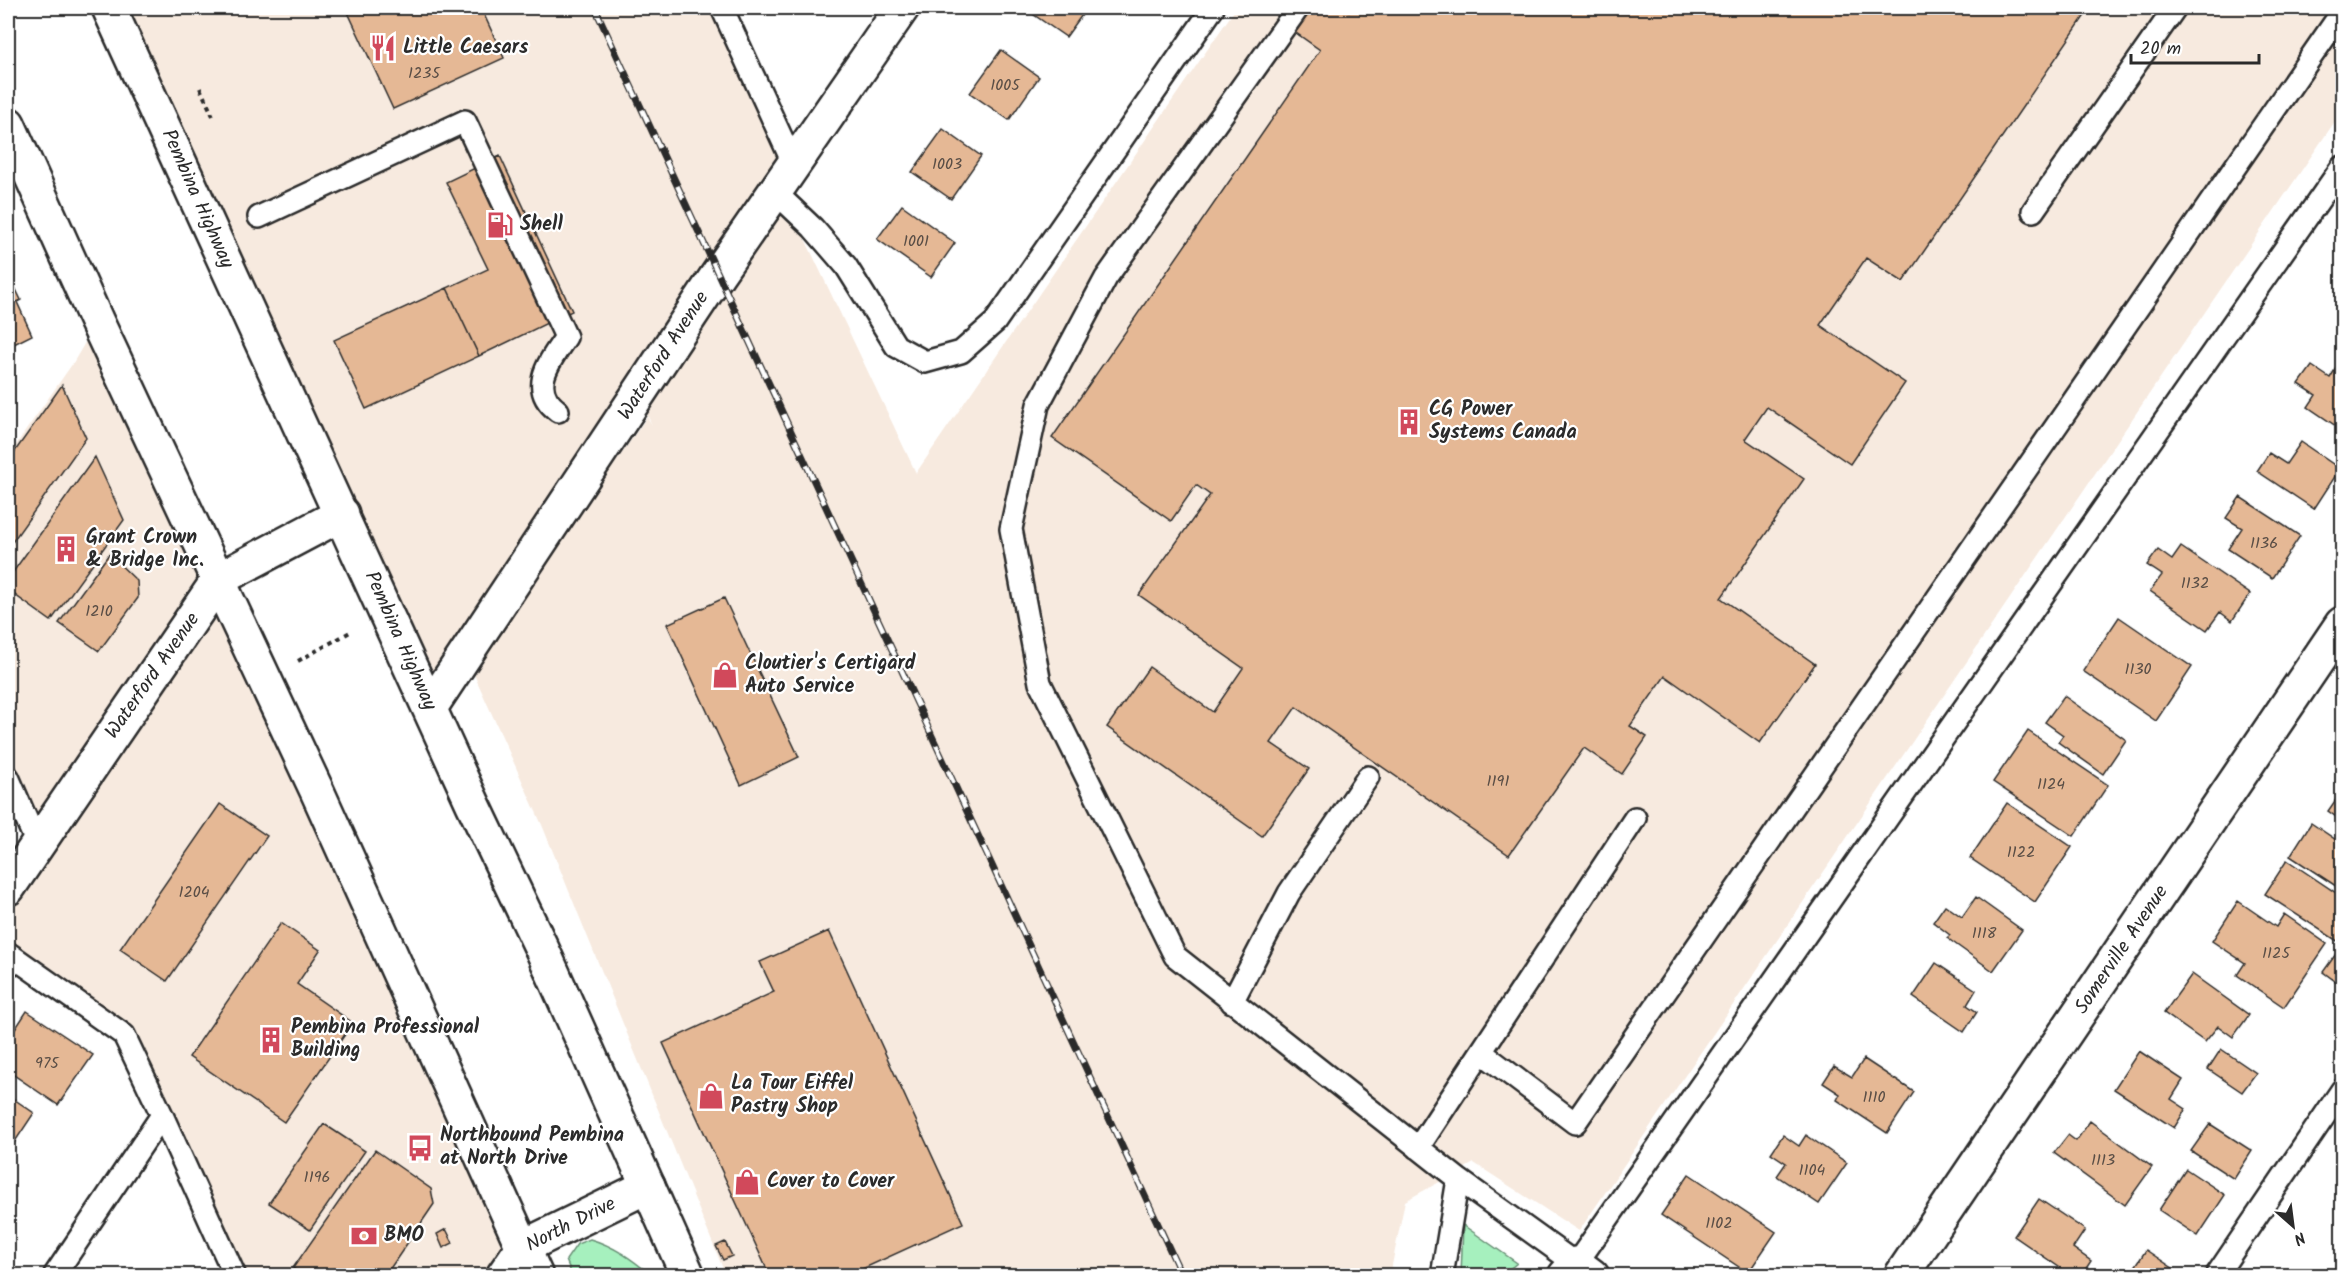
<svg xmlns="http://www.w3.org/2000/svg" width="2350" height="1283" font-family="Kalam,sans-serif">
  <rect width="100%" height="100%" fill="#fff"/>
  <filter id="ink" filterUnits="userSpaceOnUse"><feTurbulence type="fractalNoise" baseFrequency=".0167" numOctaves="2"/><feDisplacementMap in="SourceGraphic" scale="12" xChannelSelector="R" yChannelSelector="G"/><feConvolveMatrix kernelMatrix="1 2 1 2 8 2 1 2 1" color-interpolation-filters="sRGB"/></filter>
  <g filter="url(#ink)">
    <path fill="#f7eadf" d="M 113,8 L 722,8 L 794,165 L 775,192 L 805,239 L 916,473 L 1236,8 L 2342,8 L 2342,111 L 1579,1231 L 1474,1163 L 1405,1201 L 1390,1275 L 726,1276 L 542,825 L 472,670 L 647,417 L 652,425 L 638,396 L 432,703 Z
      M 97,322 L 536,1275 L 235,1275 L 124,1035 L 8,953 L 8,888 L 37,844 L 8,777 L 8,456 L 73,363 Z"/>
    <path fill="#a6f0be" stroke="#688e74" stroke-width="1.5" d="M 1463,1225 L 1517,1263 L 1502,1275 L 1461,1275 Z
      M 590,1239 C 614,1246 632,1259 651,1275 L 572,1275 L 566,1260 L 577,1244 Z"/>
    <path fill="#e5b895" stroke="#2b2b2b" stroke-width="1.5" d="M 346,8 L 481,8 L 504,58 L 393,109 Z
      M 1024,8 L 1087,8 L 1066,37 Z
      M 1303,8 L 1344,8 L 1349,12 L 1352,8 L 2090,8 L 1903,282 L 1866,258 L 1820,325 L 1905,383 L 1850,464 L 1767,407 L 1745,439 L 1804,479 L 1721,598 L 1815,664 L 1760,743 L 1665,676 L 1630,726 L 1647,737 L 1622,774 L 1584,748 L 1509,855 L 1296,707 L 1271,743 L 1309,769 L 1262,836 L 1107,727 L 1149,667 L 1213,712 L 1243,668 L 1139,595 L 1210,495 L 1196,485 L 1171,521 L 1052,438 L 1320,50 L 1289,28 Z
      M 1001,50 L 1039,77 L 1009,120 L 970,93 Z
      M 943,129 L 981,156 L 951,199 L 912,172 Z
      M 500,156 L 572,311 L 479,356 L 447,288 L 488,269 L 446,182 Z
      M 902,205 L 955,243 L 931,277 L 877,239 Z
      M 11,279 L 21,300 L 17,302 L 32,335 L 8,347 L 8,281 Z
      M 447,288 L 479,356 L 366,409 L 334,340 Z
      M 2342,314 L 2342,329 L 2336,324 Z
      M 2312,366 L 2330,378 L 2336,368 L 2342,372 L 2342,430 L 2308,407 L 2316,395 L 2299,384 Z
      M 62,385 L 86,438 L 8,548 L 8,461 Z
      M 2301,442 L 2340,469 L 2314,509 L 2257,471 L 2269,453 L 2286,464 Z
      M 95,457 L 124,520 L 51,621 L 8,590 L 8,579 Z
      M 2240,497 L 2300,536 L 2272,578 L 2228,549 L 2242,528 L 2226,518 Z
      M 2181,547 L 2250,594 L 2232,621 L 2220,612 L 2207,630 L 2150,591 L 2162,575 L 2147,565 L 2158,550 L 2172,560 Z
      M 109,554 L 137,581 L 138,598 L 99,651 L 59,623 Z
      M 724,598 L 799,757 L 741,785 L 667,624 Z
      M 2119,617 L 2192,667 L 2156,721 L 2083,671 Z
      M 2064,696 L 2126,740 L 2103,774 L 2058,742 L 2063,735 L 2045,722 Z
      M 2028,731 L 2108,785 L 2074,836 L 1993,782 Z
      M 2342,791 L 2342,821 L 2328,811 Z
      M 2007,803 L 2072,847 L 2035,902 L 1970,858 Z
      M 220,804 L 267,836 L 167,981 L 120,949 Z
      M 2311,823 L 2342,844 L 2342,890 L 2290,856 Z
      M 2287,860 L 2342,897 L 2342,944 L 2265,894 Z
      M 1976,897 L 2022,930 L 1993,971 L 1947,938 L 1950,935 L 1933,922 L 1945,905 L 1962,917 Z
      M 2238,901 L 2276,927 L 2284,914 L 2327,944 L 2284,1007 L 2237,975 L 2245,963 L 2212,941 Z
      M 281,923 L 320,950 L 297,984 L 353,1023 L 284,1122 L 189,1057 Z
      M 829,931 L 963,1223 L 847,1276 L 770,1276 L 663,1043 L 774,992 L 760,962 Z
      M 2341,947 L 2342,948 L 2342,986 L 2323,972 Z
      M 1936,963 L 1976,990 L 1967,1005 L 1977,1012 L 1964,1032 L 1913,997 Z
      M 2192,974 L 2249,1015 L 2233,1037 L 2218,1026 L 2205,1042 L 2164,1013 Z
      M 27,1011 L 93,1055 L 58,1105 L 8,1071 L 8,1040 Z
      M 2221,1049 L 2256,1073 L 2242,1092 L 2208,1069 Z
      M 2139,1051 L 2183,1080 L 2171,1099 L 2186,1109 L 2174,1128 L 2114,1089 Z
      M 1864,1059 L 1914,1092 L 1887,1133 L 1837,1100 L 1840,1094 L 1823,1083 L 1834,1066 L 1852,1077 Z
      M 8,1095 L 34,1113 L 8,1152 Z
      M 2090,1121 L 2152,1167 L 2125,1205 L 2054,1153 L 2068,1135 L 2076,1141 Z
      M 324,1124 L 365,1151 L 310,1230 L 269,1203 Z
      M 2210,1124 L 2252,1151 L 2234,1179 L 2191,1151 Z
      M 1783,1135 L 1799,1146 L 1806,1135 L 1847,1163 L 1819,1204 L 1777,1176 L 1786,1163 L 1771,1153 Z
      M 375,1150 L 431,1189 L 434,1204 L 385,1276 L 304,1276 L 293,1268 Z
      M 2186,1169 L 2225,1195 L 2198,1236 L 2159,1210 Z
      M 1689,1174 L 1776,1232 L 1748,1273 L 1661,1215 Z
      M 2039,1199 L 2085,1230 L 2073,1248 L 2091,1261 L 2081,1276 L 2072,1276 L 2014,1236 Z
      M 446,1229 L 453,1243 L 443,1248 L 437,1234 Z
      M 725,1242 L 732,1256 L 723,1260 L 716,1246 Z
      M 2146,1250 L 2180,1273 L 2178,1276 L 2129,1276 Z
      M 2342,1259 L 2342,1276 L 2332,1276 Z"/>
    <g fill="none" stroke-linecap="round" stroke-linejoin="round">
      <g stroke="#2b2b2b" stroke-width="26">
        <path id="lane" d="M 722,8 L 794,165
          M 1298,8 L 1106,278 L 1038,405 L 1011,529 L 1040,683 L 1175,956 L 1458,1179
          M 775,192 L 813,228 L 846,266 L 896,346 L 925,362 L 961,352 L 995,322 L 1213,8
          M 2033,211 L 2175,8
          M 259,217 L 465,121 L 566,337 C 550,361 527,388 558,411
          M 8,777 L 37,844
          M 8,953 L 124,1035 L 162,1115 L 235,1276
          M 1232,1002 L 1289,893 L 1368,777
          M 1481,1052 L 1635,818
          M 1418,1148 L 1481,1052 L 1575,1123 L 2342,12
          M 54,1276 L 162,1115
          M 1442,1276 L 1458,1179 L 1576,1264 L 2342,167
          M 2216,1276 L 2342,1090"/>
      </g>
      <g stroke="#2b2b2b" stroke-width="38">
        <path id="street" d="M 430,708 L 718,274 L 902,8
          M 8,888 L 219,579 L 342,514
          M 503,1276 L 523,1247 L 648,1186
          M 1565,1276 L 1576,1264 L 1592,1276
          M 1901,1276 L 2342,624"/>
      </g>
      <g stroke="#2b2b2b" stroke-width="38">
        <path id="primary" d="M 109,8 L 473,804 L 542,949 L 688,1276
          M 8,124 L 97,322 L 317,791 L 536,1276"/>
      </g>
      <path stroke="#2b2b2b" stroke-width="4" stroke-dasharray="4.5 4.5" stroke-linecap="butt" d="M 200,88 L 213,116
        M 298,661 L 352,631
        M 636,1276 L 642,1272"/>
      <use href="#lane" stroke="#fff" stroke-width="21"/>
      <use href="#street" stroke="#fff" stroke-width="33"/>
      <use href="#primary" stroke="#fff" stroke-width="33"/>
      <g stroke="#2b2b2b" stroke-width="7">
        <path id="rail" d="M 595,8 L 1182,1276"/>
      </g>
      <use href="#rail" stroke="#fff" stroke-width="4.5" stroke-dasharray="14" stroke-linecap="butt"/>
    </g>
  </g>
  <defs>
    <g id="restaurant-bare" transform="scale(2.07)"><path d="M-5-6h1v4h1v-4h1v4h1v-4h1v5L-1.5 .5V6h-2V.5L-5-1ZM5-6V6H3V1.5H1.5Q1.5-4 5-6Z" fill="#d1495b" stroke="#fff" stroke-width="2.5" paint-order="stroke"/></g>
    <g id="fuel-bare" transform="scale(2.07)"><path d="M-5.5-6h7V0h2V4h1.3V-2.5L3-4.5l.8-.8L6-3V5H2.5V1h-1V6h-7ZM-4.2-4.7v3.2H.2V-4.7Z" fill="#d1495b" stroke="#fff" stroke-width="2.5" paint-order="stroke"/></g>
    <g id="building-bare" transform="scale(2.07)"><path d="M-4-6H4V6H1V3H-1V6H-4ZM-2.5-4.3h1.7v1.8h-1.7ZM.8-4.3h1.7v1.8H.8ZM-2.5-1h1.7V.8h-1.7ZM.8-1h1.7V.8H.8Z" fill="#d1495b" stroke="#fff" stroke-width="2.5" paint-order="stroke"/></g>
    <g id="shop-bare" transform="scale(2.07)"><path d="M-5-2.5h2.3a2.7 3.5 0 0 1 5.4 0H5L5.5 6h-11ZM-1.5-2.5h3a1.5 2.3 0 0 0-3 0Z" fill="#d1495b" stroke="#fff" stroke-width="2.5" paint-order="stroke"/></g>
    <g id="bus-bare" transform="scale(2.07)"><path d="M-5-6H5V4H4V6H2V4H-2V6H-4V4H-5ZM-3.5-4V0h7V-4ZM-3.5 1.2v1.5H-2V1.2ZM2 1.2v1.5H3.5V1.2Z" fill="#d1495b" stroke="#fff" stroke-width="2.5" paint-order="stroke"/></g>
    <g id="bank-bare" transform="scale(2.07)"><path d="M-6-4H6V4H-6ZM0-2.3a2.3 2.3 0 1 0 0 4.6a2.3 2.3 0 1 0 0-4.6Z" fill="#d1495b" stroke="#fff" stroke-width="2.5" paint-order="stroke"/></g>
  </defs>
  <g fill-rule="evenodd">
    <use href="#restaurant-bare" x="383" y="48"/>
    <use href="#fuel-bare" x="500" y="225"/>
    <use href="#building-bare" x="1409" y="422"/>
    <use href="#building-bare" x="66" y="549"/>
    <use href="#shop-bare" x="725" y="675"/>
    <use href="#building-bare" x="271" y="1040"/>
    <use href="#shop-bare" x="711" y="1096"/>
    <use href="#bus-bare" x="420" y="1148"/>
    <use href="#shop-bare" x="747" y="1182"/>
    <use href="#bank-bare" x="364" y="1236"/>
  </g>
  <g text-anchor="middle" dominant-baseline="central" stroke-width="4.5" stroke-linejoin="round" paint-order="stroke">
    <g font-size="16" fill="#5a4e46">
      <text x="424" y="73">1235</text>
      <text x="1005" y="85">1005</text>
      <text x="947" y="164">1003</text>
      <text x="916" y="241">1001</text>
      <text x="2264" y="543">1136</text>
      <text x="2195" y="583">1132</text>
      <text x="99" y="611">1210</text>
      <text x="2138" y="669">1130</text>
      <text x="1498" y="781">1191</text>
      <text x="2051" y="784">1124</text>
      <text x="2021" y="852">1122</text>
      <text x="194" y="892">1204</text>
      <text x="1984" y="933">1118</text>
      <text x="2276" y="953">1125</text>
      <text x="47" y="1063">975</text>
      <text x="1874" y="1097">1110</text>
      <text x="2103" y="1160">1113</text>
      <text x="1812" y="1170">1104</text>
      <text x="317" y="1177">1196</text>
      <text x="1719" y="1223">1102</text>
    </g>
    <g font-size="20" font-weight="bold" fill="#2b2b2b" stroke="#fff" text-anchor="start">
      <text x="403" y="48">Little Caesars</text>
      <text x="520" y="225">Shell</text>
      <text x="1429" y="410">CG Power<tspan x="1429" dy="23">Systems Canada</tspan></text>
      <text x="86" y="538">Grant Crown<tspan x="86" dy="23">&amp; Bridge Inc.</tspan></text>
      <text x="745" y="664">Cloutier's Certigard<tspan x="745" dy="23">Auto Service</tspan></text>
      <text x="291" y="1028">Pembina Professional<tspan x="291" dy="23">Building</tspan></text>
      <text x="731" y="1084">La Tour Eiffel<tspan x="731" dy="23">Pastry Shop</tspan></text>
      <text x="440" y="1136">Northbound Pembina<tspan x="440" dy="23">at North Drive</tspan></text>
      <text x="767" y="1182">Cover to Cover</text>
      <text x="384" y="1236">BMO</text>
    </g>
    <g font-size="20" fill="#2b2b2b" stroke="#fff">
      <text transform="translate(197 199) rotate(66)">Pembina Highway</text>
      <text transform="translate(664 356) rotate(-57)">Waterford Avenue</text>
      <text transform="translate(400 641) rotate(66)">Pembina Highway</text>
      <text transform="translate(153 676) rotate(-55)">Waterford Avenue</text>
      <text transform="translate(2122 950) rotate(-56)">Somerville Avenue</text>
      <text transform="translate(571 1225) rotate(-27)">North Drive</text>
    </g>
  </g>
  <rect width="2350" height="1283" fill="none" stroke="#fff" stroke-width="30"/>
  <rect x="15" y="15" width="2320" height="1253" fill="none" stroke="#2b2b2b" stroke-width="2" filter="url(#ink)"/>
  <g transform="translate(2293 1226) rotate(152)" stroke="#ffffff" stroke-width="4.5" paint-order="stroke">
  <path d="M0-4.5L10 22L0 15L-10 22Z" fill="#2b2b2b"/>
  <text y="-9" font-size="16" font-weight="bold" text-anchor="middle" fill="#2b2b2b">N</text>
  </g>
  <path d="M2131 54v9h128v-9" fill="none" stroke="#2b2b2b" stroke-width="3"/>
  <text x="2140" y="54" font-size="18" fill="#2b2b2b" stroke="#ffffff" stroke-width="4.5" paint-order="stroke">20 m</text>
</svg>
